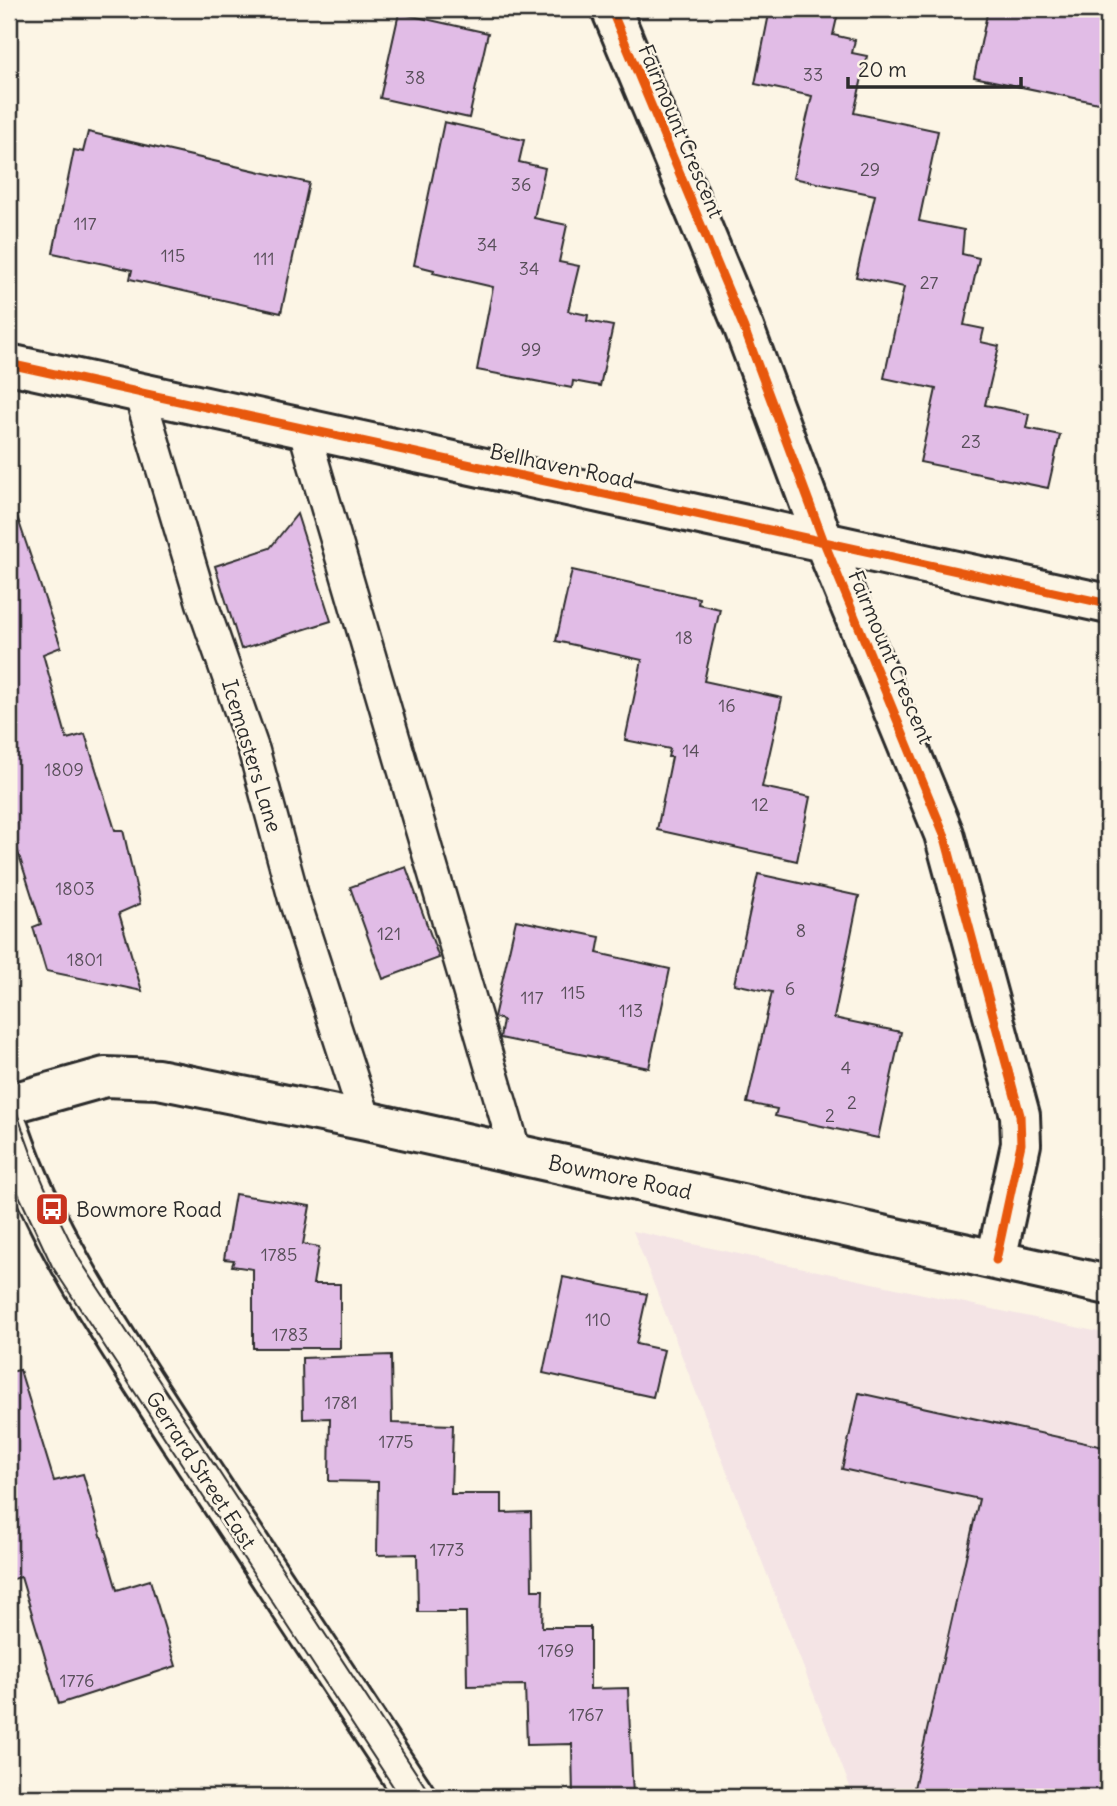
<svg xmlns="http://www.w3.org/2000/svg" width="1117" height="1806" font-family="Delius,sans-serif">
  <rect width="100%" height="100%" fill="#fcf5e5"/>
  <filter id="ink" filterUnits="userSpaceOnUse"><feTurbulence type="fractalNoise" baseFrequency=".0143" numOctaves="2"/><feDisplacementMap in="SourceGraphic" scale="14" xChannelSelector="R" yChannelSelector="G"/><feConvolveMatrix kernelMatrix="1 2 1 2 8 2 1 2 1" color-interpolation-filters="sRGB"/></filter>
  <g filter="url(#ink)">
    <path fill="#f4e4e5" d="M 633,1231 L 1108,1334 L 1108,1797 L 854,1797 Z"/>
    <path fill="#e1bce6" stroke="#2b2b2b" stroke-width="2" d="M 770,9 L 839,9 L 833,35 L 855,40 L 852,53 L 867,56 L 854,113 L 938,131 L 919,221 L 964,230 L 962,254 L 979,258 L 964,325 L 984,329 L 981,342 L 999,346 L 985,405 L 1029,414 L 1026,428 L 1060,435 L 1048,488 L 920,462 L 936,389 L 884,378 L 904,287 L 856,277 L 875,195 L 793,178 L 812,96 L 755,84 Z
      M 988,9 L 1108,9 L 1108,105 L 974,77 Z
      M 399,13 L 488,33 L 469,118 L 380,98 Z
      M 444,122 L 524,140 L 519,162 L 545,168 L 534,218 L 567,225 L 559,262 L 579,266 L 568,311 L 588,315 L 587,321 L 613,326 L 600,386 L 573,381 L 572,388 L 477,370 L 493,287 L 433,273 L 434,270 L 414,265 Z
      M 88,132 L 309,183 L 281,313 L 130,279 L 132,270 L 53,253 L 74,150 L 83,152 Z
      M 297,514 L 331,621 L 241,649 L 215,566 L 270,548 Z
      M 17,516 L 61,647 L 43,654 L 67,739 L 85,734 L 115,830 L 123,830 L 140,904 L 119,913 L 142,991 L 46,971 L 33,927 L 41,924 L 9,824 L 9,518 Z
      M 572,570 L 699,598 L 698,604 L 720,609 L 704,681 L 782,698 L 762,787 L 810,797 L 797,861 L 657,830 L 672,757 L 668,757 L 670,749 L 625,740 L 642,660 L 556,641 Z
      M 406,867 L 439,958 L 383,979 L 350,887 Z
      M 758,874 L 859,896 L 834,1018 L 901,1032 L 878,1138 L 775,1116 L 777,1109 L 747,1103 L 772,992 L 734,984 Z
      M 516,920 L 600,937 L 597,953 L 670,969 L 649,1068 L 500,1038 L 503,1020 L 494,1017 Z
      M 235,1194 L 310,1206 L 303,1244 L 319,1247 L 313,1284 L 340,1284 L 340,1348 L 253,1348 L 253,1269 L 232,1266 L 234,1260 L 224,1259 Z
      M 563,1277 L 647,1294 L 636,1344 L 664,1350 L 653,1397 L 543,1373 Z
      M 391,1355 L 392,1423 L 453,1425 L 451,1494 L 502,1494 L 502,1513 L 531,1512 L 532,1590 L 543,1590 L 542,1627 L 590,1627 L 590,1689 L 628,1688 L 633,1797 L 573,1797 L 572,1744 L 527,1745 L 525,1685 L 467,1686 L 466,1612 L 418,1612 L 417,1554 L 377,1555 L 378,1482 L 329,1481 L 330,1418 L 303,1419 L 302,1358 Z
      M 20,1370 L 54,1481 L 83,1474 L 117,1590 L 150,1580 L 176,1666 L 59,1704 L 21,1577 L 9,1580 L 9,1372 Z
      M 859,1393 L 1108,1448 L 1108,1797 L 912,1797 L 979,1499 L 842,1469 Z"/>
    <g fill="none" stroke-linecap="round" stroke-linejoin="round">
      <g stroke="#2b2b2b" stroke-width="35">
        <path id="service" d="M 139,392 L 202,603 L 254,751 L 294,899 L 366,1121
          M 303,427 L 516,1154"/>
      </g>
      <g stroke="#2b2b2b" stroke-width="44">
        <path id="minor" d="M 611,9 L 744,328 L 824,542 L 944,834 L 1020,1115 L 1021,1144 L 996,1260
          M 9,364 L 1108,604
          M 9,1104 L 105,1077 L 158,1079 L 366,1121 L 1108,1285"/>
      </g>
      <g stroke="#2b2b2b" stroke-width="44">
        <path id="secondary" d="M 9,1129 C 48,1242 116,1339 180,1439 C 258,1559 337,1678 416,1797"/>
      </g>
      <use href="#service" stroke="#fcf5e5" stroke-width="30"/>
      <use href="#minor" stroke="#fcf5e5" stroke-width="38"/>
      <use href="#secondary" stroke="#fcf5e5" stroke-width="38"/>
      <path stroke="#2b2b2b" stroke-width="2" d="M 9,1087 C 27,1149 50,1204 80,1260 L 432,1797
        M 9,1174 L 52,1266 L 400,1797"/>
      <g stroke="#fcf5e5" stroke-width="13">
        <path id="cycleway" d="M 611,9 L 744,328 L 824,542 L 944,834 L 1020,1115 L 1021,1144 L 996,1260
          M 9,364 L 1108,604"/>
      </g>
      <use href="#cycleway" stroke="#e8590c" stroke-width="9"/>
    </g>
  </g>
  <defs>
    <g id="bus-square" transform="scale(1.75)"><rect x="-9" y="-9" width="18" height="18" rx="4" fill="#c8321e" stroke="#fcf5e5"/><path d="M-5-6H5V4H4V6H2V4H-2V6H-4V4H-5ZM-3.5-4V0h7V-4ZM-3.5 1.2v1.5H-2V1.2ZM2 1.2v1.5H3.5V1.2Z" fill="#fff"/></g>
  </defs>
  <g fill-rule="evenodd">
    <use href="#bus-square" x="52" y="1209"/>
  </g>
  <g text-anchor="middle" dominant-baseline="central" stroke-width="5" stroke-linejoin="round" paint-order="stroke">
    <g font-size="18" fill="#584f5a">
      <text x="813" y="74">33</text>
      <text x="415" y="77">38</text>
      <text x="870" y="169">29</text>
      <text x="521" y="184">36</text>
      <text x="85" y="223">117</text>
      <text x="487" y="244">34</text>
      <text x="173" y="255">115</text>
      <text x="264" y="258">111</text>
      <text x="529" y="268">34</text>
      <text x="929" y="282">27</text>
      <text x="531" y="349">99</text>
      <text x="971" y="441">23</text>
      <text x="684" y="637">18</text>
      <text x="727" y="705">16</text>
      <text x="691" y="750">14</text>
      <text x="64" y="769">1809</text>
      <text x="760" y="804">12</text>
      <text x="75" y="888">1803</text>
      <text x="801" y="930">8</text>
      <text x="389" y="933">121</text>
      <text x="85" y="959">1801</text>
      <text x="790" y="988">6</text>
      <text x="573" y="992">115</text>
      <text x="532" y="997">117</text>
      <text x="631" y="1010">113</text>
      <text x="846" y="1067">4</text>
      <text x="852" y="1102">2</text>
      <text x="830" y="1115">2</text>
      <text x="279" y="1254">1785</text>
      <text x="598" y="1319">110</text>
      <text x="290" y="1334">1783</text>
      <text x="341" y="1402">1781</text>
      <text x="396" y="1441">1775</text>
      <text x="447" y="1549">1773</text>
      <text x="556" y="1650">1769</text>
      <text x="77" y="1680">1776</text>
      <text x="586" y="1714">1767</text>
    </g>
    <g font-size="21" fill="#2b2b2b" stroke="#fcf5e5">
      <text transform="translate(681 131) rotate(67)">Fairmount Crescent</text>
      <text transform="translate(562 466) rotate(12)">Bellhaven Road</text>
      <text transform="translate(891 657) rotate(67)">Fairmount Crescent</text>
      <text transform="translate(252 756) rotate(73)">Icemasters Lane</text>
      <text transform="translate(620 1177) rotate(12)">Bowmore Road</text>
      <text transform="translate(201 1470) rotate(57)">Gerrard Street East</text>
    </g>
    <g font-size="21" fill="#2b2b2b" stroke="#fcf5e5" text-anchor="start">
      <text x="76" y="1209">Bowmore Road</text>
    </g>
  </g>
  <rect width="1117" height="1806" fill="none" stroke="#fcf5e5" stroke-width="35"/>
  <rect x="18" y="18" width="1082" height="1771" fill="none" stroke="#2b2b2b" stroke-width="2.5" filter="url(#ink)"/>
  <path d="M848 77v10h173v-10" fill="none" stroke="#2b2b2b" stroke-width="3.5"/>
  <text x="858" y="77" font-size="21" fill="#2b2b2b" stroke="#fcf5e5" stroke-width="5" paint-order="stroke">20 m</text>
</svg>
